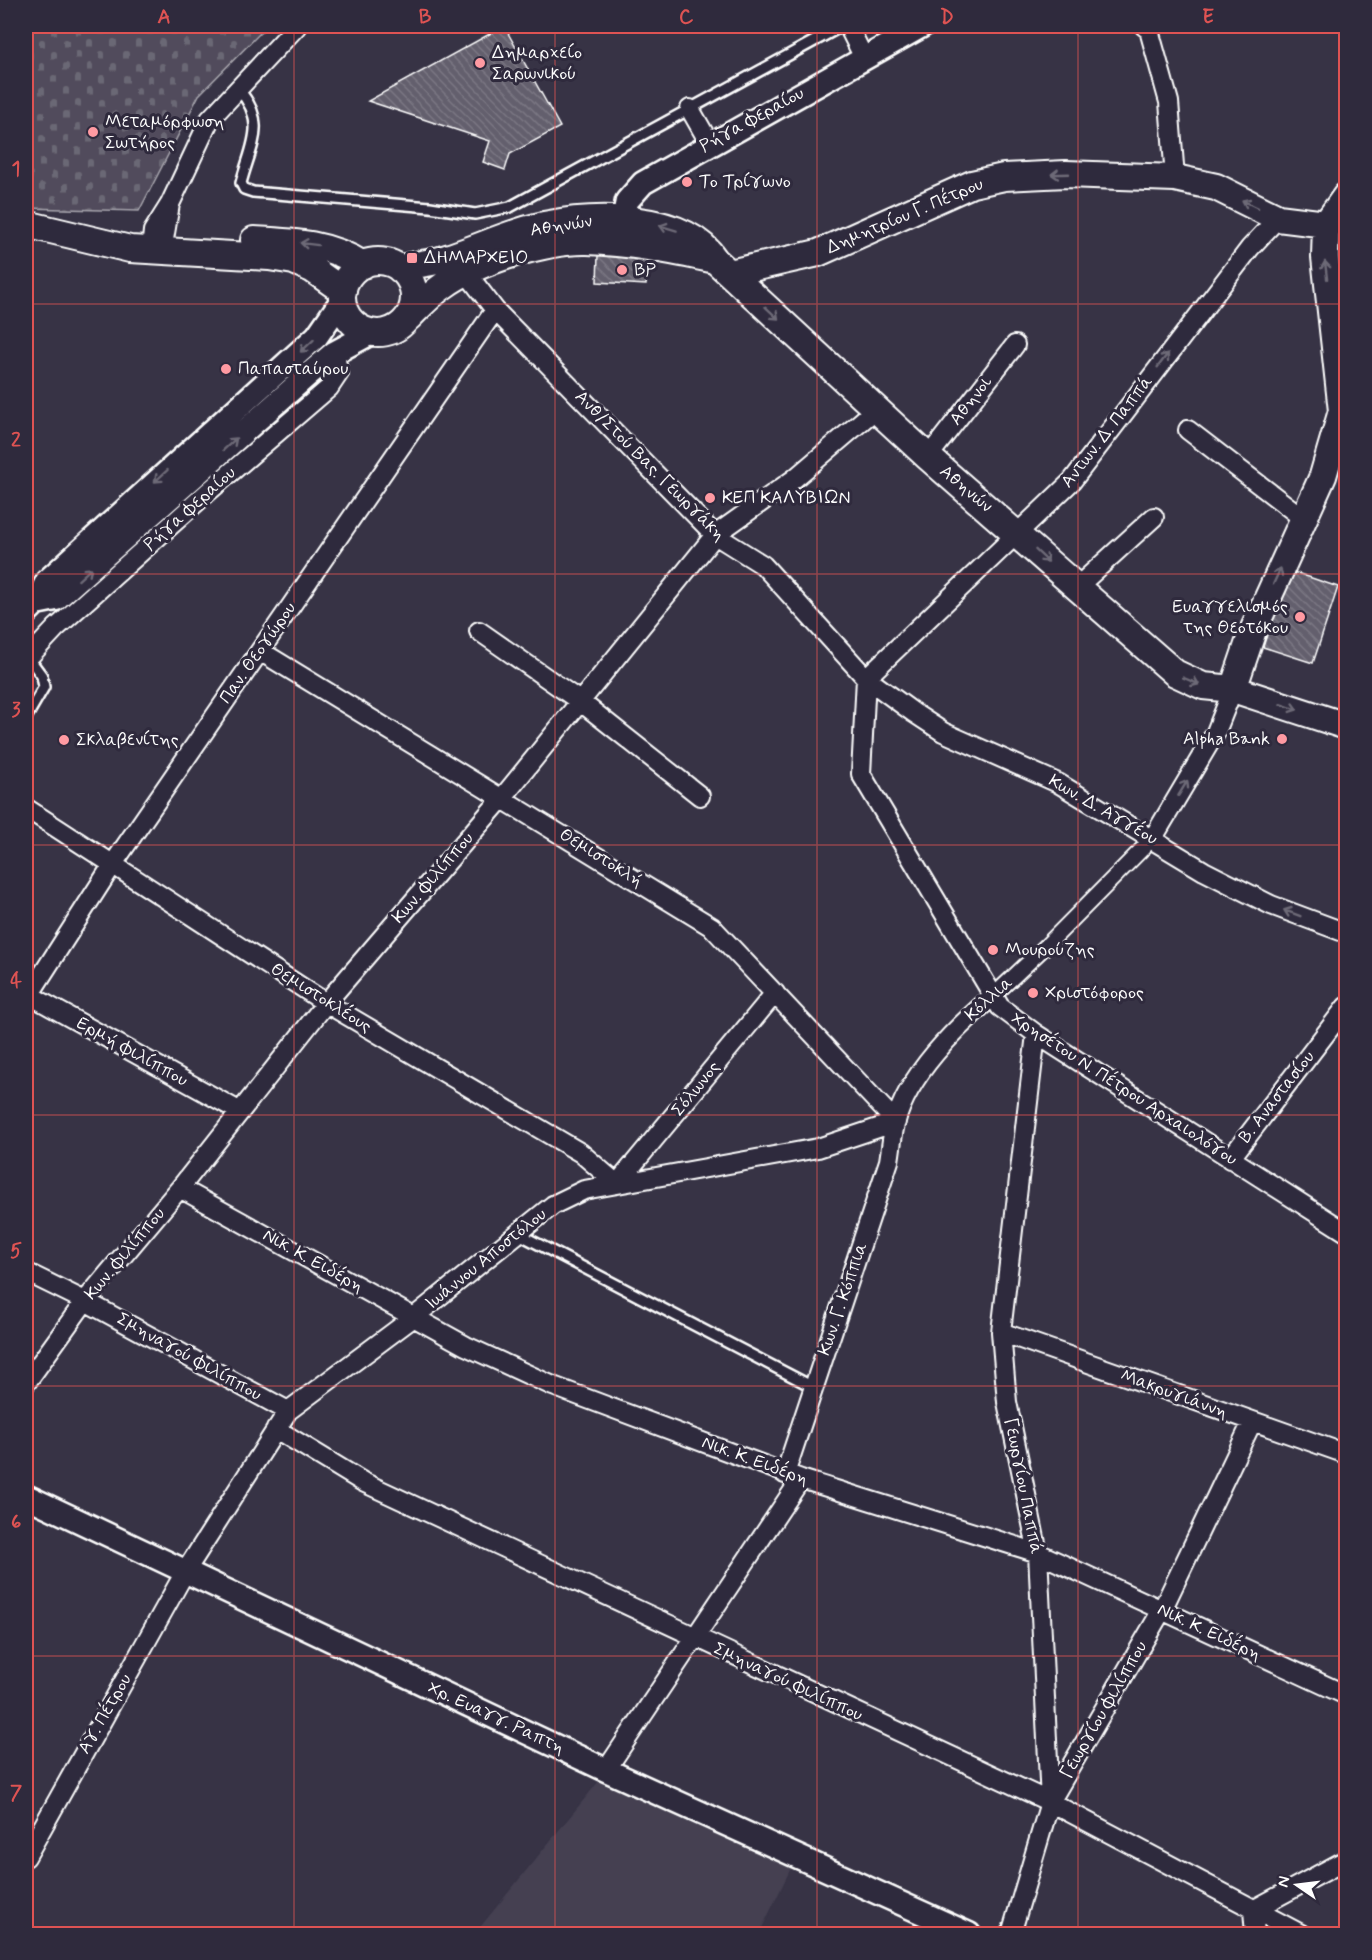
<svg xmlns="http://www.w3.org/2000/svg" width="1372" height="1960" font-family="Mynerve,sans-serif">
  <defs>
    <pattern id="cemetery-stones" width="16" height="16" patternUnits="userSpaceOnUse" patternTransform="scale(1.5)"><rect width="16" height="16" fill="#514c5c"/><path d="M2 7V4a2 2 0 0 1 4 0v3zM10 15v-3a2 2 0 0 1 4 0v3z" fill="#6b6774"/></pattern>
    <pattern id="building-back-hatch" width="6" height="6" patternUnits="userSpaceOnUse" patternTransform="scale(1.5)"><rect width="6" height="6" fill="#635f6d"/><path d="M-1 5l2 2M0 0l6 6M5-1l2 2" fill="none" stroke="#7a7783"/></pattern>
  </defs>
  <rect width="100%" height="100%" fill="#373345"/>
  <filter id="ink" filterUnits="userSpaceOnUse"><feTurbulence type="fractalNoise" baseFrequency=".0167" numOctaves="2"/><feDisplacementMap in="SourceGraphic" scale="12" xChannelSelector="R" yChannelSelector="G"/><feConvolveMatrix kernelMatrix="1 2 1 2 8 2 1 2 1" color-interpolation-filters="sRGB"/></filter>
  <g filter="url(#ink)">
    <path fill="#444051" d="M 599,1781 L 791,1868 L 759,1934 L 481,1934 L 477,1931 Z"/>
    <path fill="url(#cemetery-stones)" stroke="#a8a6ae" stroke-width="1.5" d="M 26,26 L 267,26 L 199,95 L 139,211 L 26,208 Z"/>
    <path fill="url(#building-back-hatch)" stroke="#fff" stroke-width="1.5" d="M 504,26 L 560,127 L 510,154 L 505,170 L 483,162 L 490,141 L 368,101 Z
      M 598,255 L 648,258 L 646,285 L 597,282 Z
      M 1288,570 L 1338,587 L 1313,663 L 1263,647 Z"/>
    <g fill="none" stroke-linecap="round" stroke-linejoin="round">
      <g stroke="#fff" stroke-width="14">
        <path id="service" d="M 239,90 C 268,123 251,145 241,183 L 244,189 L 253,192 L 430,207 L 475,214 L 510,207 L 842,26
          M 26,718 L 44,687 L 42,676 L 28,657
          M 517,1233 L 813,1387"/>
      </g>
      <g stroke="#fff" stroke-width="18">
        <path id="pedestrian" d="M 994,995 L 1046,946 L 1153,838"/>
      </g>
      <g stroke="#fff" stroke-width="22">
        <path id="minor" d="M 848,26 L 864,58
          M 1144,26 L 1149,30 L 1169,102 L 1175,178
          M 690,109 L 710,144
          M 170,204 L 210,119 L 297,26
          M 151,250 L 153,231 L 170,204 L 162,251
          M 466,272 L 495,310 L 715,535 L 763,565 L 866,678 L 914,713 L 943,732 L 1058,783 L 1204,871 L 1271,905 L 1346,933
          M 1188,430 L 1304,519
          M 928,457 L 1015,345
          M 1076,588 L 1154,517
          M 479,631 L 581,702 L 700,796
          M 260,651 L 712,927 L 896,1122
          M 26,660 L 56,628 L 208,492 L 329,388 L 339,373 L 334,353
          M 866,678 L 861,774 L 1000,1007 L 1036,1034 L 1346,1232
          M 866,678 L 1072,481 L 1250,248 L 1278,218
          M 26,808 L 326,1003 L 581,1153 L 617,1184 L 775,993
          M 1153,838 L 1216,732 L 1233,689
          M 26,993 L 239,1111
          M 26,1000 L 113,864 L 495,310
          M 1230,1159 L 1346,1007
          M 180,1188 L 466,1346 L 553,1386 L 801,1479 L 1038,1553 L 1346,1695
          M 26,1272 L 85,1301 L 288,1411
          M 1001,1332 L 1346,1454
          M 26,1383 L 85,1301 L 180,1188 L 326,1003 L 503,797 L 715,535 L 794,479 L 876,409
          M 276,1429 L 363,1482 L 1050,1802 L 1301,1934
          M 785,1474 L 889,1161 C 891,1149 892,1136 895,1124 C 908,1074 956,1028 994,995
          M 606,1770 L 801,1479
          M 1050,1802 L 1162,1610 L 1252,1422
          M 26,1857 L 185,1572 L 288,1411 L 414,1317 L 553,1205 L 584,1190 L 818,1148 L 896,1122
          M 1011,1934 L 1050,1802 L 1038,1553 L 1007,1402 L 1001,1332 L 1036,1034
          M 1255,1934 L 1253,1910 L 1346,1860"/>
      </g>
      <g stroke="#fff" stroke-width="27">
        <path id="tertiary" d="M 620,236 L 627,201 L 643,183 L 922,26
          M 36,603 L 56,599 L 309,374 L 334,353 L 371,333
          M 26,613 L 36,603 L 47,581 L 317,336 L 342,300
          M 26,1496 L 606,1770 L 969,1934"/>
      </g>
      <g stroke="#fff" stroke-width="30">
        <path id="secondary" d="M 26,224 L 130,249 L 269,257 L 294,261 L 312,269 L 343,291
          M 1326,224 L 1346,196
          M 254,240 C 294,242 328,243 363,265
          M342 297a36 36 0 1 1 72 0a36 36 0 1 1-72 0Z
          M 400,269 C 413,264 427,264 440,260 C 475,250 509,232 544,225 C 594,215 684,212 715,260 L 928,457 L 1175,673 L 1203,686 L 1233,689 L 1346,726
          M 730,273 L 818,253 L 972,184 L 1004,177 L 1066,174 L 1175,178 L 1216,187 L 1278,218 L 1326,224
          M 409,317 C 420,306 430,295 443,286 C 475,262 547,240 587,241 C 629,242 673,251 715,260
          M 1233,689 L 1252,633 L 1323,476 L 1342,411 L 1325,257 L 1326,224"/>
      </g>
      <use href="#service" stroke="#2f2a3d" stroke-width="9"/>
      <use href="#pedestrian" stroke="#2f2a3d" stroke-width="14"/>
      <use href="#minor" stroke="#2f2a3d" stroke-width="18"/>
      <use href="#tertiary" stroke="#2f2a3d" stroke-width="22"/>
      <use href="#secondary" stroke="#2f2a3d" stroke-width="26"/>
    </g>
    <defs><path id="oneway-shaft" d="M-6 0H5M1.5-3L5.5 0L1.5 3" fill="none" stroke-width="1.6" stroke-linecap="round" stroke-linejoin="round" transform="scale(1.5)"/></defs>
    <g stroke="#6d6a77">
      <use href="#oneway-shaft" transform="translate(1060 174) rotate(178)"/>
      <use href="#oneway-shaft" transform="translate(1250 204) rotate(-154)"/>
      <use href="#oneway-shaft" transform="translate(668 228) rotate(-163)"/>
      <use href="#oneway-shaft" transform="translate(309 244) rotate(-173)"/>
      <use href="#oneway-shaft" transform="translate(1326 270) rotate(-97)"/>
      <use href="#oneway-shaft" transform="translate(772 313) rotate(43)"/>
      <use href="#oneway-shaft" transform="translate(307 346) rotate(137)"/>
      <use href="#oneway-shaft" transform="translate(1163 360) rotate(-53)"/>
      <use href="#oneway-shaft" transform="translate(230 444) rotate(-42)"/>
      <use href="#oneway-shaft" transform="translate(161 476) rotate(138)"/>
      <use href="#oneway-shaft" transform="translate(1042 556) rotate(43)"/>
      <use href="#oneway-shaft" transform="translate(85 574) rotate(-42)"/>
      <use href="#oneway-shaft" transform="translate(1277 576) rotate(-65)"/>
      <use href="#oneway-shaft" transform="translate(1191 681) rotate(23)"/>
      <use href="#oneway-shaft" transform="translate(1289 707) rotate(18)"/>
      <use href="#oneway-shaft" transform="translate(1183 788) rotate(-59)"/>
      <use href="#oneway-shaft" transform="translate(1292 913) rotate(-159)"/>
    </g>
  </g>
  <path fill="none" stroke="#de5353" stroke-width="1.5" stroke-opacity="0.55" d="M 294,26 L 294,1934M 555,26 L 555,1934M 817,26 L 817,1934M 1078,26 L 1078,1934M 26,304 L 1346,304M 26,574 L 1346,574M 26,845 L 1346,845M 26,1115 L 1346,1115M 26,1386 L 1346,1386M 26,1656 L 1346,1656"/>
  <g fill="#ff9aa2" stroke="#2f2a3d" stroke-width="2">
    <circle cx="480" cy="63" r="6"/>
    <circle cx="93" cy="132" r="6"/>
    <circle cx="687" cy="182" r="6"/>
    <rect x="406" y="252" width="12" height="12" rx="3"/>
    <circle cx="622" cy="270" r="6"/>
    <circle cx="226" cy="369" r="6"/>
    <circle cx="710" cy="498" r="6"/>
    <circle cx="1300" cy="617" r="6"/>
    <circle cx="1282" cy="739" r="6"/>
    <circle cx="64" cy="740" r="6"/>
    <circle cx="993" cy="950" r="6"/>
    <circle cx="1033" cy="993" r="6"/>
  </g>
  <g text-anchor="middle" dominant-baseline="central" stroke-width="6" stroke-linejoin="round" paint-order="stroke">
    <g font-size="18" fill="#fff" stroke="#2f2a3d" text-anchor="start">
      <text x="492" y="53">Δημαρχείο<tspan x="492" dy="21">Σαρωνικού</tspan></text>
      <text x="105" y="122">Μεταμόρφωση<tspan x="105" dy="21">Σωτήρος</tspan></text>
      <text x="699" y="182">Το Τρίγωνο</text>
      <text x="424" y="258">ΔΗΜΑΡΧΕΙΟ</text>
      <text x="634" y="270">BP</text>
      <text x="238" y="369">Παπασταύρου</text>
      <text x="722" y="498">ΚΕΠ ΚΑΛΥΒΙΩΝ</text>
      <text x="1288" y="607" text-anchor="end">Ευαγγελισμός<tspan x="1288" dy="21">της Θεοτόκου</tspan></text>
      <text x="1270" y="739" text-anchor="end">Alpha Bank</text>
      <text x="76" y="740">Σκλαβενίτης</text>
      <text x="1005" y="950">Μουρούζης</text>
      <text x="1045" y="993">Χριστόφορος</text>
    </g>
    <g font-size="18" fill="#fff" stroke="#2f2a3d">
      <text transform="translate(752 120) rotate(-29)">Ρήγα Φεραίου</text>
      <text transform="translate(905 216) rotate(-23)">Δημητρίου Γ. Πέτρου</text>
      <text transform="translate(561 226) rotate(-9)">Αθηνών</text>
      <text transform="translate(971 401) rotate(-52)">Αθηνοι</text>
      <text transform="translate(1107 432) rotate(-52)">Αντων. Δ. Παππά</text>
      <text transform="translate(650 466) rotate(45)">Ανθ/Στού Βας. Γεωργάκη</text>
      <text transform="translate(966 489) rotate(40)">Αθηνών</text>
      <text transform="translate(190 509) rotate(-42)">Ρήγα Φεραίου</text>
      <text transform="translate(258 653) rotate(-55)">Παν. Θεογώρου</text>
      <text transform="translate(1103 810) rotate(30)">Κων. Δ. Αγγέου</text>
      <text transform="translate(601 858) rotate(32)">Θεμιστοκλή</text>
      <text transform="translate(433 878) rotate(-49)">Κων. Φιλίππου</text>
      <text transform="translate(321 998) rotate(32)">Θεμιστοκλέους</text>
      <text transform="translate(989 999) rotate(-42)">Κόλλια</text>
      <text transform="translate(132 1052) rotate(29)">Ερμή Φιλίππου</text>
      <text transform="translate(696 1089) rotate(-51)">Σόλωνος</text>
      <text transform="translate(1124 1089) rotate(33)">Χρησέτου Ν. Πέτρου Αρχαιολόγου</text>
      <text transform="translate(1277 1097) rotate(-52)">Β. Αναστασίου</text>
      <text transform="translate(125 1254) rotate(-50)">Κων. Φιλίππου</text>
      <text transform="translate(486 1259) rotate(-39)">Ιωάννου Αποστόλου</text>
      <text transform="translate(313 1261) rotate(29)">Νικ. Κ. Ειδέρη</text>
      <text transform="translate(843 1299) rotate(-71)">Κων. Γ. Κόππια</text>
      <text transform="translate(189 1357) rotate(29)">Σμηναγού Φιλίππου</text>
      <text transform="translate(1174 1394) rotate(20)">Μακρυγιάννη</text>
      <text transform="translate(755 1461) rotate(20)">Νικ. Κ. Ειδέρη</text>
      <text transform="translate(1023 1486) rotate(79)">Γεωργίου Παππά</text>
      <text transform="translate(1209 1632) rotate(25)">Νικ. Κ. Ειδέρη</text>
      <text transform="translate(788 1682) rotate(25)">Σμηναγού Φιλίππου</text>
      <text transform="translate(1104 1710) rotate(-60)">Γεωργίου Φιλίππου</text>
      <text transform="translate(105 1714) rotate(-60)">Αγ. Πέτρου</text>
      <text transform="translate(496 1718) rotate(25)">Χρ. Ευαγγ. Ραπτη</text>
    </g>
  </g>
  <rect width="1372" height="1960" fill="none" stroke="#2f2a3d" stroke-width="66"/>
  <g transform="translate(1297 1885) rotate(284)" stroke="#2f2a3d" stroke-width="4.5" paint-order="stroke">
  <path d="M0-4.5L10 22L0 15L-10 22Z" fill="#ffffff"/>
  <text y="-9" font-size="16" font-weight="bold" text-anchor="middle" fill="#ffffff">N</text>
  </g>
  <rect x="33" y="33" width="1306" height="1894" fill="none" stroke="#de5353" stroke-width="2"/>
  <g font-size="20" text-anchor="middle" font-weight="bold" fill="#de5353">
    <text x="164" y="23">A</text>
    <text x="425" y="23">B</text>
    <text x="686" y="23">C</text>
    <text x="947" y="23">D</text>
    <text x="1208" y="23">E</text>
    <text x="16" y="175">1</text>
    <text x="16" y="446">2</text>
    <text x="16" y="716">3</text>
    <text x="16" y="987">4</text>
    <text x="16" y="1257">5</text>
    <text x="16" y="1528">6</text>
    <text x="16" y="1799">7</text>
  </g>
</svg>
